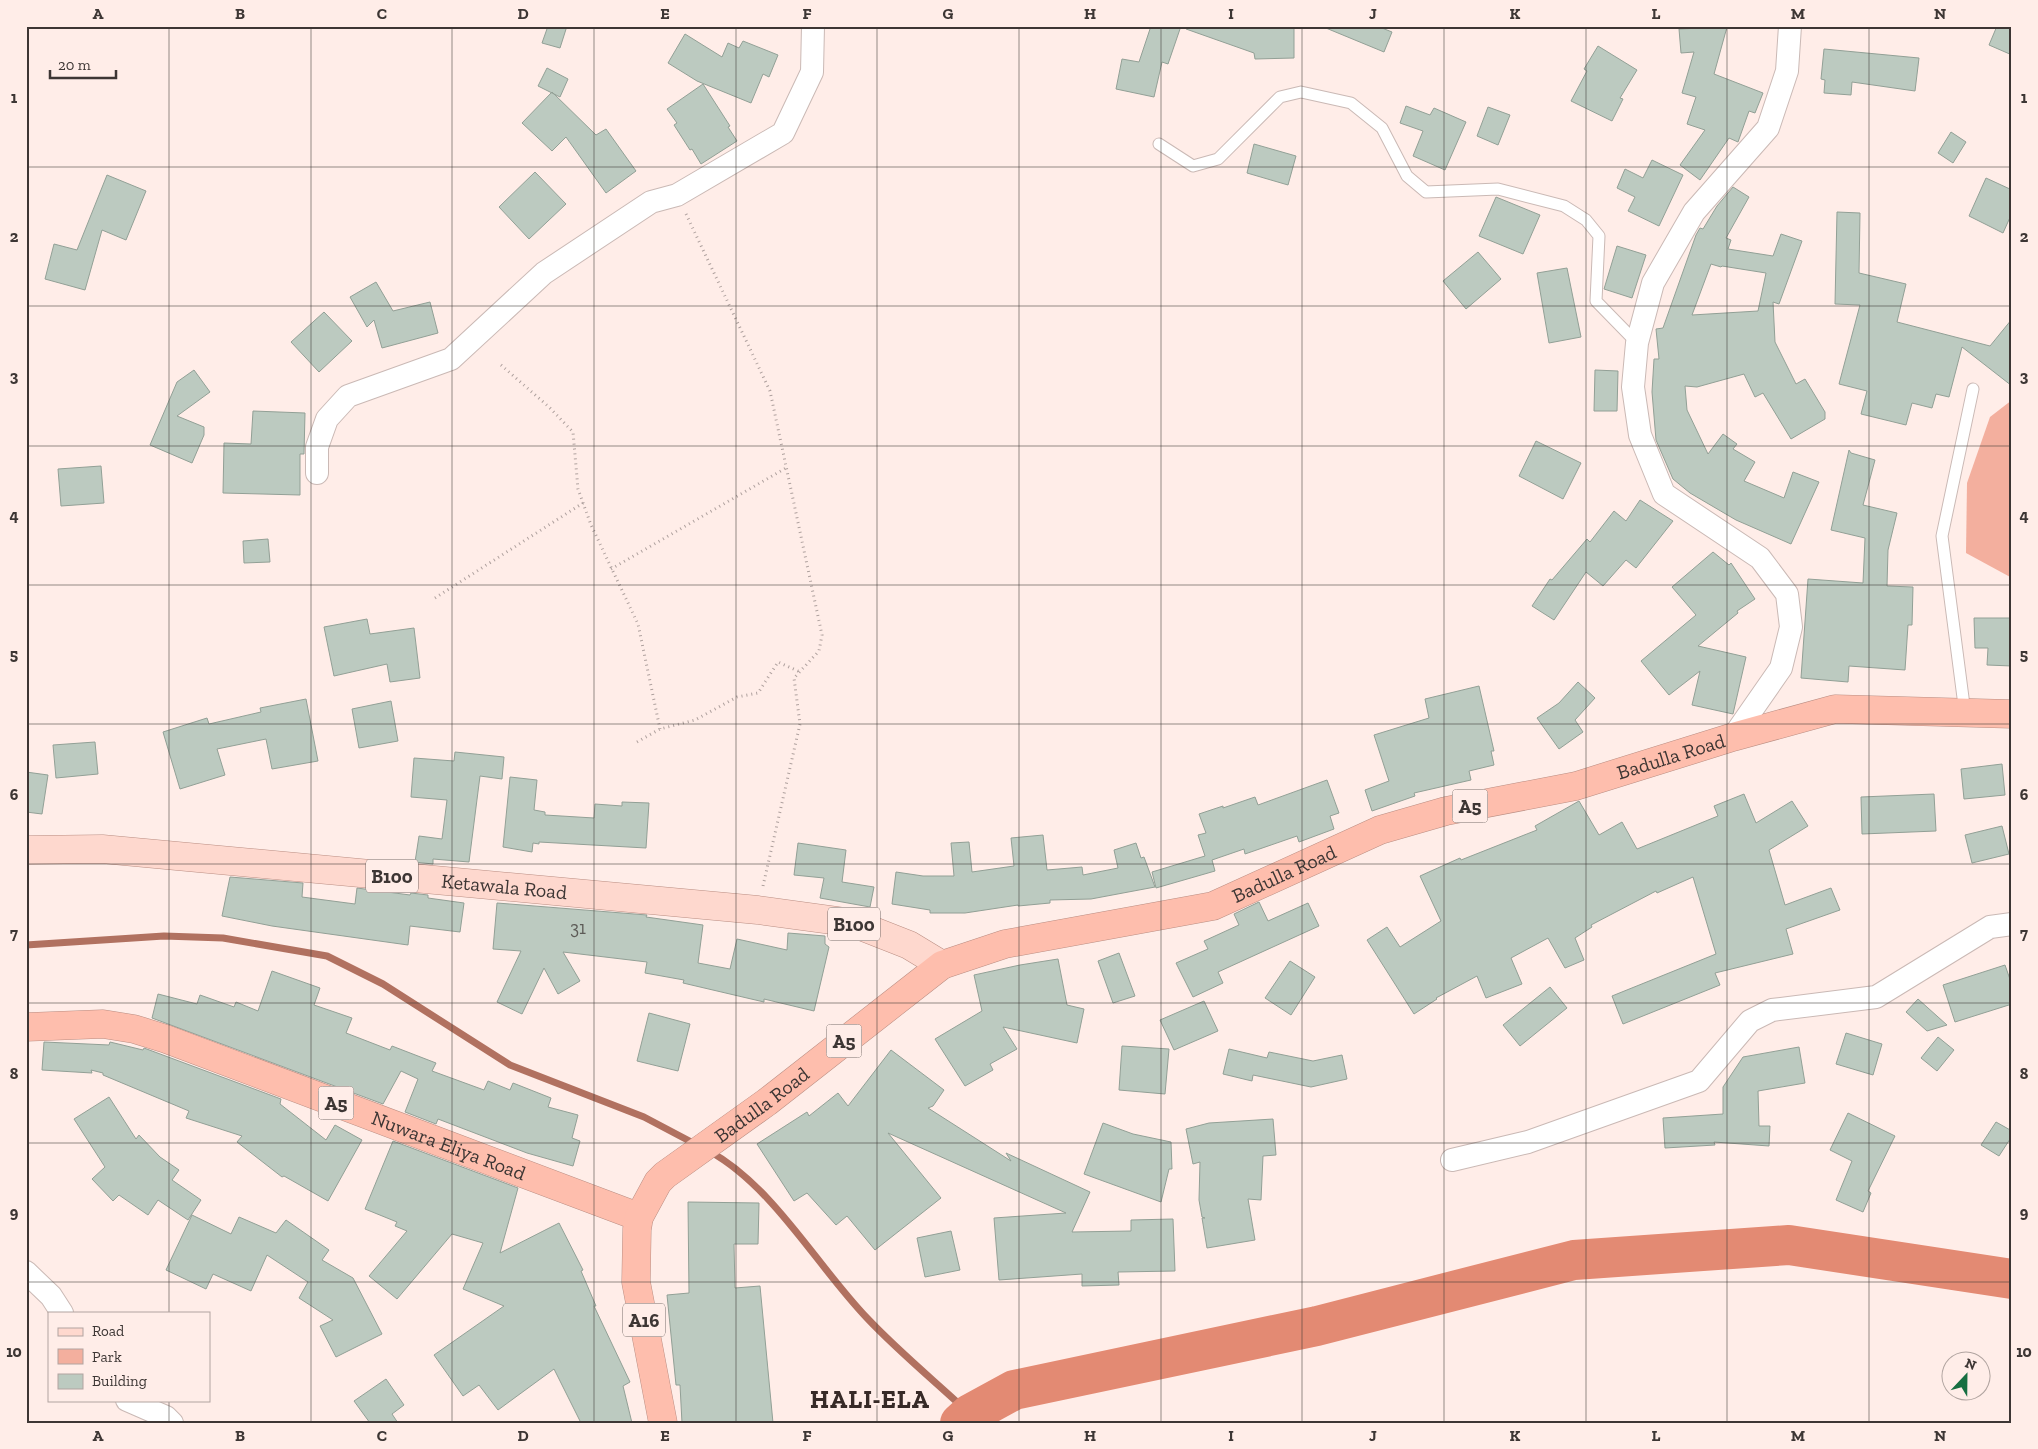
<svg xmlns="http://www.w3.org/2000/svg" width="2038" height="1449" font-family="'Zilla Slab',serif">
  <rect width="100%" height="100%" fill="#ffede8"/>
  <path fill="#f3af9e" d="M 2012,400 L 2012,578 L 1966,553 L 1967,483 L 1990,417 Z"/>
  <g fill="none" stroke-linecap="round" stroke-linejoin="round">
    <path stroke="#b17160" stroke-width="7" d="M 26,945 L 164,936 L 223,938 L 327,956 L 383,984 L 510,1065 L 644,1117 L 697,1145
      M 709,1151 C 773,1186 817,1266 867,1318 C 899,1352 936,1382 970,1414"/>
    <path stroke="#e38a73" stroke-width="40" d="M 960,1423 L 970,1414 L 1014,1390 L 1317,1326 L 1574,1260 L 1789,1245 L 2012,1279"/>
  </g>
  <path fill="#bccac0" stroke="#92a096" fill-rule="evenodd" d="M 548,26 L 567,26 L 560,48 L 542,43 Z
    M 1151,26 L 1181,26 L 1168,64 L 1162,62 L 1154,97 L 1116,89 L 1122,59 L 1139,62 Z
    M 1186,26 L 1294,26 L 1294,58 L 1255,59 L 1254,53 L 1186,29 Z
    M 1321,26 L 1377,26 L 1392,32 L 1384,52 Z
    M 1997,26 L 2012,26 L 2012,55 L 1989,45 Z
    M 1727,27 L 1714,74 L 1763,93 L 1755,113 L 1749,111 L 1738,142 L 1729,138 L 1700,180 L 1680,165 L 1705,130 L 1687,124 L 1696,97 L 1682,93 L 1694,52 L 1681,53 L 1679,29 Z
    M 685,34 L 722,57 L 728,43 L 739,48 L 743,41 L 778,55 L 769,77 L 763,74 L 751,103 L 697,81 L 668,63 Z
    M 1598,46 L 1637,70 L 1620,98 L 1623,99 L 1612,121 L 1571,101 L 1587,71 L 1584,69 Z
    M 1824,49 L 1919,58 L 1915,91 L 1852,82 L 1851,95 L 1824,93 L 1825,80 L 1821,79 Z
    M 547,68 L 568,79 L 560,97 L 538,86 Z
    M 703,84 L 730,126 L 728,127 L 737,141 L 701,164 L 692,149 L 690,150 L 674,125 L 677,123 L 667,109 Z
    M 552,92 L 596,135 L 606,129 L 636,171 L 606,193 L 566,137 L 552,151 L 522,123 Z
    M 1406,106 L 1430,115 L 1434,108 L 1466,122 L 1445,170 L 1413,156 L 1423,131 L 1400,123 Z
    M 1488,107 L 1510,115 L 1498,145 L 1477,136 Z
    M 1951,132 L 1966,142 L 1953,163 L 1938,153 Z
    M 1254,144 L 1296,156 L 1288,185 L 1247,173 Z
    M 1652,160 L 1683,175 L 1659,226 L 1628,211 L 1635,197 L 1617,188 L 1625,169 L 1643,178 Z
    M 535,172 L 566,204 L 529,239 L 499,207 Z
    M 107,175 L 146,191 L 126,240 L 102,230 L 85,290 L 45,279 L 54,244 L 77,250 Z
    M 1986,178 L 2012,190 L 2012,213 L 2003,233 L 1969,216 Z
    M 1733,187 L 1749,197 L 1726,238 L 1731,240 L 1728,249 L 1773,256 L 1781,234 L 1802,241 L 1779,304 L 1773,302 L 1775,342 L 1796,384 L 1805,379 L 1825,412 L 1825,419 L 1791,439 L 1763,393 L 1755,397 L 1744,374 L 1697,387 L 1685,386 L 1687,410 L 1708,454 L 1723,434 L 1737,444 L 1733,449 L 1755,462 L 1744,481 L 1784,498 L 1793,472 L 1819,482 L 1791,544 L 1736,520 L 1690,493 L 1673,479 L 1656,440 L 1652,392 L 1654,359 L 1659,359 L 1656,329 L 1663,328 L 1696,235 L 1700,228 L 1703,229 L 1717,206 ZM 1711,264 L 1721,267 L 1722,266 L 1766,273 L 1758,311 L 1692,315 Z
    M 1496,197 L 1540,215 L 1523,254 L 1479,236 Z
    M 1837,212 L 1860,213 L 1859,273 L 1906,284 L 1897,322 L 1990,346 L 2012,319 L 2012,386 L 1962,347 L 1949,397 L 1936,394 L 1932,408 L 1912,403 L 1906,425 L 1861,414 L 1867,391 L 1839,384 L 1860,305 L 1835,304 Z
    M 1617,246 L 1646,255 L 1632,298 L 1604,289 Z
    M 1478,252 L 1501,279 L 1466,309 L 1443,281 Z
    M 1567,268 L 1581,337 L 1549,343 L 1537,273 Z
    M 376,282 L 393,311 L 430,302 L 438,333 L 382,348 L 374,320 L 367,327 L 350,297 Z
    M 324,312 L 352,341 L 319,372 L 291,342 Z
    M 194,370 L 210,392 L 177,416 L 204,427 L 204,435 L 192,463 L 150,445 L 177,382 Z
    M 1595,370 L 1618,371 L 1617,411 L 1594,411 Z
    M 253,411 L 305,413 L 304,454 L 300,454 L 300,495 L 223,493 L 224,443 L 251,444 Z
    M 1536,441 L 1581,463 L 1563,499 L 1519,476 Z
    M 1849,450 L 1851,453 L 1875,460 L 1863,505 L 1897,513 L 1888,550 L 1887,586 L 1913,587 L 1912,625 L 1908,625 L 1905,670 L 1849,666 L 1848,682 L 1801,678 L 1808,579 L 1863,583 L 1865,538 L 1831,530 Z
    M 101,466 L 104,503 L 61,506 L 58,469 Z
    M 1640,500 L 1673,521 L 1636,568 L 1626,560 L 1603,586 L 1586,572 L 1554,620 L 1532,606 L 1550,579 L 1552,580 L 1587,539 L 1590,542 L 1614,511 L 1626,521 Z
    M 268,539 L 270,562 L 244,563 L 243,541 Z
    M 1713,552 L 1729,565 L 1731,563 L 1755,599 L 1737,611 L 1738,613 L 1698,646 L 1746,657 L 1733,714 L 1692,705 L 1700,671 L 1669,695 L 1641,661 L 1696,615 L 1672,587 Z
    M 1974,618 L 2012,618 L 2012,666 L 1987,665 L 1988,648 L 1975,648 Z
    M 367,619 L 370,634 L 414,628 L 420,678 L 390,682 L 387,664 L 334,676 L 324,627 Z
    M 1578,682 L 1595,698 L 1575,720 L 1583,732 L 1559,749 L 1537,718 L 1559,703 Z
    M 1479,686 L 1494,751 L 1491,751 L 1494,765 L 1469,771 L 1471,780 L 1414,793 L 1415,796 L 1372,811 L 1365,790 L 1389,781 L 1374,735 L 1429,718 L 1425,699 Z
    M 306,699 L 318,761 L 272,769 L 266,739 L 217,749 L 225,775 L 180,789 L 163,732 L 207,718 L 209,724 L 261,712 L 260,708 Z
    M 391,701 L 398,741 L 359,748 L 352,709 Z
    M 95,742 L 98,774 L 56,778 L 53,745 Z
    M 455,752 L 504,757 L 502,779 L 480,776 L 469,862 L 433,859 L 433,864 L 415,862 L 419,836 L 442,839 L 447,800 L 411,797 L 414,758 L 454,761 Z
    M 2002,764 L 2005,795 L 1964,799 L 1961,769 Z
    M 26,772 L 48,775 L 42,814 L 26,812 Z
    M 510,777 L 537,780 L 534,810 L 545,812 L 545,815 L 594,818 L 595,804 L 622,806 L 622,802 L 649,803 L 646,848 L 539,842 L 539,844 L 533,843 L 532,852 L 503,847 Z
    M 1327,780 L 1339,813 L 1330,816 L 1334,829 L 1299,842 L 1297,836 L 1245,854 L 1244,849 L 1212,860 L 1215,871 L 1156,888 L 1152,872 L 1205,856 L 1198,835 L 1206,833 L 1199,814 L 1223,806 L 1223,808 L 1255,797 L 1258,805 Z
    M 1744,794 L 1756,823 L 1792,801 L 1808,826 L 1769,850 L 1785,905 L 1831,888 L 1840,910 L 1786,929 L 1793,954 L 1715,973 L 1720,985 L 1623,1024 L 1612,996 L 1716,954 L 1693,877 L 1657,893 L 1656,891 L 1591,925 L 1592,927 L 1575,938 L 1584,960 L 1565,968 L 1548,938 L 1511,958 L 1522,984 L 1486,998 L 1477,976 L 1436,998 L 1437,999 L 1414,1014 L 1367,940 L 1387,927 L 1400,947 L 1441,921 L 1420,876 L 1460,858 L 1461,860 L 1537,830 L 1535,826 L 1579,801 L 1599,835 L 1622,822 L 1637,849 L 1718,816 L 1714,806 Z
    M 1934,794 L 1936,831 L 1862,834 L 1861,797 Z
    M 2002,826 L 2009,854 L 1972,863 L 1965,835 Z
    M 1043,835 L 1047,870 L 1082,867 L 1083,875 L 1118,868 L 1114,850 L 1136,843 L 1141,858 L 1144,857 L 1155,887 L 1091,899 L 1050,900 L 1050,903 L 1018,906 L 1018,905 L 965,913 L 930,913 L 930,910 L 892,904 L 896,872 L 923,876 L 954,876 L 951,843 L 969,842 L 972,872 L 1014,866 L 1011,838 Z
    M 798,843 L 846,850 L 842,882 L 874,887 L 870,907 L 820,898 L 824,878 L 794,875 Z
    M 230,877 L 303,883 L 302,897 L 355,904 L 357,888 L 410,895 L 411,893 L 428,895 L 428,898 L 464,903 L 460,932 L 410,926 L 408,945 L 272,926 L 222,916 Z
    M 1259,902 L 1268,921 L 1308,903 L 1319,926 L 1218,972 L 1223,983 L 1193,997 L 1176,963 L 1208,949 L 1204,941 L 1239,925 L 1234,914 Z
    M 497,903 L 647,915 L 646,917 L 703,925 L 698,963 L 730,969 L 737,939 L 787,950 L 788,933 L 825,936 L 825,944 L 829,947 L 814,1011 L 764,999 L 764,1002 L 683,983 L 684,980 L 645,973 L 647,962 L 563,952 L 580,981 L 558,994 L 544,968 L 522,1014 L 497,1002 L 521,951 L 493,949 Z
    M 1119,953 L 1135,996 L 1113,1003 L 1098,961 Z
    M 1058,959 L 1067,1005 L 1084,1009 L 1077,1043 L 1003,1027 L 1017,1049 L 990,1064 L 993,1070 L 965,1086 L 935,1039 L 982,1011 L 974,975 L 1020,965 Z
    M 1290,961 L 1315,977 L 1291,1015 L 1265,998 Z
    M 2005,965 L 2012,985 L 2012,1004 L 1955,1022 L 1943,985 Z
    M 272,971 L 320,988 L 314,1005 L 352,1018 L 346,1033 L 390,1050 L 392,1046 L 436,1063 L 432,1071 L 484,1090 L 488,1081 L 510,1090 L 513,1083 L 551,1098 L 548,1107 L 578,1115 L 572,1138 L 580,1141 L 573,1166 L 527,1153 L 438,1119 L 436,1124 L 405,1112 L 418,1079 L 401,1071 L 383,1104 L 152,1018 L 158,994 L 197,1004 L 200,995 L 234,1007 L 236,1002 L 258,1011 Z
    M 1550,987 L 1567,1008 L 1520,1046 L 1503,1025 Z
    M 1918,999 L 1947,1025 L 1927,1031 L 1906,1012 Z
    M 1204,1001 L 1218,1031 L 1174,1050 L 1160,1020 Z
    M 649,1013 L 690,1024 L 678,1071 L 637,1061 Z
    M 1846,1033 L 1882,1044 L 1873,1075 L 1836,1064 Z
    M 1938,1037 L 1954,1050 L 1937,1071 L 1921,1058 Z
    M 44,1042 L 109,1045 L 110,1042 L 143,1050 L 144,1048 L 281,1099 L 280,1104 L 326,1140 L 335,1125 L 362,1140 L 328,1201 L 284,1176 L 282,1177 L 237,1142 L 242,1136 L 186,1118 L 189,1111 L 103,1075 L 103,1073 L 91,1070 L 92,1073 L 42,1070 Z
    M 1122,1046 L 1169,1049 L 1165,1094 L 1119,1090 Z
    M 1799,1047 L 1805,1083 L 1758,1091 L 1759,1126 L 1770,1126 L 1769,1146 L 1714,1142 L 1715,1145 L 1665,1148 L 1663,1118 L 1723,1114 L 1723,1087 L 1743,1057 Z
    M 1229,1049 L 1267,1058 L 1269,1052 L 1313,1061 L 1342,1055 L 1347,1079 L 1311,1087 L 1253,1075 L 1252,1081 L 1223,1074 Z
    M 891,1050 L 944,1090 L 933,1106 L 928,1108 L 1011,1161 L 1006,1153 L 1090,1192 L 1072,1232 L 1131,1231 L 1131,1220 L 1173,1219 L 1175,1271 L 1118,1272 L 1119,1285 L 1082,1286 L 1082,1274 L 999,1280 L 994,1218 L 1066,1213 L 888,1133 L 941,1198 L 875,1250 L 847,1216 L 836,1225 L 807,1193 L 794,1201 L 757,1144 L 807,1112 L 809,1116 L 838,1093 L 848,1106 Z
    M 109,1097 L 136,1139 L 139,1135 L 160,1157 L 179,1170 L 172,1180 L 201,1200 L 188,1220 L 158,1200 L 148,1215 L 119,1195 L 113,1201 L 92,1179 L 105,1167 L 74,1119 Z
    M 1848,1113 L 1895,1136 L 1868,1191 L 1871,1193 L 1863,1212 L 1836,1200 L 1852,1161 L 1830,1150 Z
    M 1273,1119 L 1276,1155 L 1263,1156 L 1261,1200 L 1248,1199 L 1255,1240 L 1207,1248 L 1202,1218 L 1205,1218 L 1202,1217 L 1199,1200 L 1200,1162 L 1193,1164 L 1186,1129 L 1209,1123 Z
    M 1996,1122 L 2012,1131 L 2012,1136 L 1999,1156 L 1981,1145 Z
    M 1103,1123 L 1133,1134 L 1171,1142 L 1172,1169 L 1169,1169 L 1161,1202 L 1084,1174 Z
    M 393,1141 L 518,1188 L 500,1253 L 559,1223 L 583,1270 L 581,1271 L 596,1306 L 594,1306 L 630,1382 L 623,1386 L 632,1423 L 581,1423 L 554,1369 L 498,1410 L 479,1385 L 463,1396 L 434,1355 L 504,1306 L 463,1289 L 483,1243 L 452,1234 L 397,1299 L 369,1276 L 407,1231 L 395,1226 L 397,1222 L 365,1209 Z
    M 688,1202 L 759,1203 L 758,1244 L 734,1244 L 735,1288 L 760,1286 L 773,1423 L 682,1423 L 680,1385 L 676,1385 L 667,1295 L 689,1293 Z
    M 192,1215 L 231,1234 L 239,1217 L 276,1233 L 286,1220 L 329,1250 L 322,1260 L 353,1278 L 382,1334 L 336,1357 L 320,1326 L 333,1320 L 299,1298 L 308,1282 L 267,1255 L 251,1291 L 213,1274 L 206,1289 L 166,1270 Z
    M 951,1231 L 960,1270 L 925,1277 L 917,1238 Z
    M 386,1379 L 404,1405 L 392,1414 L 398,1423 L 370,1423 L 354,1401 Z"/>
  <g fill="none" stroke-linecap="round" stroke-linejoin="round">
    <g stroke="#cab9b5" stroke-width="13">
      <path id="lane" d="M 1159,144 L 1193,166 L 1218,159 L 1280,97 L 1301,92 L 1351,103 L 1382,128 L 1407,176 L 1426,192 L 1498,189 L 1564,206 L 1586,220 L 1599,236 L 1596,301 L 1637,343
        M 1965,713 L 1942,536 L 1973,389"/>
    </g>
    <g stroke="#cab9b5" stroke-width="24">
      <path id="street" d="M 317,473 L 317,447 L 327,419 L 348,396 L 451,359 L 544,273 L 651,202 L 677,195 L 783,133 L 812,72 L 813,26
        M 1733,737 L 1781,668 L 1791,627 L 1787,594 L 1760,558 L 1664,494 L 1640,435 L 1633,387 L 1637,343 L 1653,283 L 1694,212 L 1768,128 L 1787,71 L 1790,26
        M 1452,1160 L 1528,1142 L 1699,1081 L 1750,1021 L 1772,1010 L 1876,997 L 1990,927 L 2012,924
        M 26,1272 L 51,1296 L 62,1313
        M 127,1400 L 166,1417 L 172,1423"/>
    </g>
    <g stroke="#ba8e83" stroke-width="29">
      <g id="primary">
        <path id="s1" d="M 26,850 L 102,849 L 758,910 L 853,923 L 909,945 L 942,965"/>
      </g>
    </g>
    <g stroke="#ba8e83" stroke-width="29">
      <g id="highway">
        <path id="s2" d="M 26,1027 L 103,1024 L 134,1029 L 166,1039 L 639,1217"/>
        <path id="s3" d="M 663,1423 L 636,1282 L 637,1229 L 639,1217 L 658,1182 L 665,1175 L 767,1102 L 942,965 L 1005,944 L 1213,906 L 1380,830 L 1446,811 L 1576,786 L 1733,737 L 1835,709 L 2012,714"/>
      </g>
    </g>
    <path stroke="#afa19e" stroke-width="3" stroke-dasharray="1 4" stroke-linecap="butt" d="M 686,214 L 770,391 L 822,635 L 819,651 L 794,678 L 800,724 L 763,886
      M 501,365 L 549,407 L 573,432 L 578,489 L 591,525 L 638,624 L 660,729
      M 611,569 L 786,468
      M 435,598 L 583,503
      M 637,742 L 660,729 L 695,720 L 737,697 L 758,693 L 778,662 L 800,672"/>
    <use href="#lane" stroke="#fff" stroke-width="11"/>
    <use href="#street" stroke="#fff" stroke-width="22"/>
    <use href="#primary" stroke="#fed8ce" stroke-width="28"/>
    <use href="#highway" stroke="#febead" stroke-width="28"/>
  </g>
  <path fill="none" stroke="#3d3634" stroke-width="1" stroke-opacity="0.55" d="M 169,26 L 169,1313M 311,26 L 311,1423M 452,26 L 452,1423M 594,26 L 594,1423M 736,26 L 736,1423M 877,26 L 877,1423M 1019,26 L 1019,1423M 1161,26 L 1161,1423M 1302,26 L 1302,1423M 1444,26 L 1444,1423M 1586,26 L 1586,1423M 1727,26 L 1727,1423M 1869,26 L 1869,1423M 26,167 L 2012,167M 26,306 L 2012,306M 26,446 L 2012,446M 26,585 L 2012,585M 26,724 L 2012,724M 26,864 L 2012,864M 26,1003 L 2012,1003M 26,1143 L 2012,1143M 26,1282 L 2012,1282M 169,1400 L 169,1423"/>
  <g text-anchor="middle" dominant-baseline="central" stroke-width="4.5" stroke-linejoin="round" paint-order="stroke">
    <g font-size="18" fill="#5d5b57">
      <text x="578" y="928">31</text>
    </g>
    <g fill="#ffede8" stroke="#776d6a" stroke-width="1">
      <rect x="1452.5" y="789.5" width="35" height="33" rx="4"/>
      <rect x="366" y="859.5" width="52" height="33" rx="4"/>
      <rect x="828" y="907.5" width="52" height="33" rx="4"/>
      <rect x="826.5" y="1024.5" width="35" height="33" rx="4"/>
      <rect x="318.5" y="1086.5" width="35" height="33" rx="4"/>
      <rect x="623" y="1303.5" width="42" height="33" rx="4"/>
    </g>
    <g font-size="19" font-weight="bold" fill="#3d3634">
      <text x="1470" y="806">A5</text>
      <text x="392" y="876">B100</text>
      <text x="854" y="924">B100</text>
      <text x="844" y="1041">A5</text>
      <text x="336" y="1103">A5</text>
      <text x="644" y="1320">A16</text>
    </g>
    <g font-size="20" fill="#3d3634" stroke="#ffede8">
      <text stroke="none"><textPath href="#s3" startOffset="1368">Badulla Road</textPath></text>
      <text stroke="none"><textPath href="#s3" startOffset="962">Badulla Road</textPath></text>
      <text stroke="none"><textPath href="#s1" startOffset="480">Ketawala Road</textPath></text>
      <text stroke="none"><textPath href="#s3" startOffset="378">Badulla Road</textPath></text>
      <text stroke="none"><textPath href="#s2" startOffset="444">Nuwara Eliya Road</textPath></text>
    </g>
    <g font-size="25" font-weight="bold" letter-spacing="1" fill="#372a27" stroke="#ffede8">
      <text x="870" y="1399">HALI-ELA</text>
    </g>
  </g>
  <rect width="2038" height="1449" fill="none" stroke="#ffede8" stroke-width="55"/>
  <rect x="48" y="1312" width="162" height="90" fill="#ffede8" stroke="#b1a4a0"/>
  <rect x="58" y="1328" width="25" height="8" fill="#fed8ce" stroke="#b1a4a0"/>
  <text x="92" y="1336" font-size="15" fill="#3d3634">Road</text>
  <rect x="58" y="1349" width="25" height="15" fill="#f3af9e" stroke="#b1a4a0"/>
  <text x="92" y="1362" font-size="15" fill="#3d3634">Park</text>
  <rect x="58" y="1374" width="25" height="15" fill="#bccac0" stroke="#b1a4a0"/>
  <text x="92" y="1386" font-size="15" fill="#3d3634">Building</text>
  <g transform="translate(1966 1376) rotate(22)"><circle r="24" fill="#ffede8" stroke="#b1a4a0"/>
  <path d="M0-4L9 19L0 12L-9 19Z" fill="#176f42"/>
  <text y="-8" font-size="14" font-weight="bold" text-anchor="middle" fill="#3d3634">N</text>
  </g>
  <path d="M50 70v8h66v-8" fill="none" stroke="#3d3634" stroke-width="2.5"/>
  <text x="58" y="70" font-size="15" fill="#3d3634" stroke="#ffede8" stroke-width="4" paint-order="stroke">20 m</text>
  <rect x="28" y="28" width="1982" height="1394" fill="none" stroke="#3d3634" stroke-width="2"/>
  <g font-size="16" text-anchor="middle" font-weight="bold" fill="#3d3634">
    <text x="98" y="19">A</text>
    <text x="240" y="19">B</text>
    <text x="382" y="19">C</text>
    <text x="523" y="19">D</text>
    <text x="665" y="19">E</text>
    <text x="807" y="19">F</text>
    <text x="948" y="19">G</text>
    <text x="1090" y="19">H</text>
    <text x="1231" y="19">I</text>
    <text x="1373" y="19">J</text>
    <text x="1515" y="19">K</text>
    <text x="1656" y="19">L</text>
    <text x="1798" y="19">M</text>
    <text x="1940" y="19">N</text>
    <text x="14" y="103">1</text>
    <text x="2024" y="103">1</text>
    <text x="14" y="242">2</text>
    <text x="2024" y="242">2</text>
    <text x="14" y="382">3</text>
    <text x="2024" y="382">3</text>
    <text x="14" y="521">4</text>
    <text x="2024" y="521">4</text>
    <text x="14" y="660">5</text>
    <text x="2024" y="660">5</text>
    <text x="14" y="800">6</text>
    <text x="2024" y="800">6</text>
    <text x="14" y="939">7</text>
    <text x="2024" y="939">7</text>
    <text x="14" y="1079">8</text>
    <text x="2024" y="1079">8</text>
    <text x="14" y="1218">9</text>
    <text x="2024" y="1218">9</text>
    <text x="14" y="1357">10</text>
    <text x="2024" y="1357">10</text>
    <text x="98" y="1441">A</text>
    <text x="240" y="1441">B</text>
    <text x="382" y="1441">C</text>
    <text x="523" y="1441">D</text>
    <text x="665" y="1441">E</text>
    <text x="807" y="1441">F</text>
    <text x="948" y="1441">G</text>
    <text x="1090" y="1441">H</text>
    <text x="1231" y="1441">I</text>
    <text x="1373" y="1441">J</text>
    <text x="1515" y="1441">K</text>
    <text x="1656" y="1441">L</text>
    <text x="1798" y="1441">M</text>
    <text x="1940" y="1441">N</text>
  </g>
</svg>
